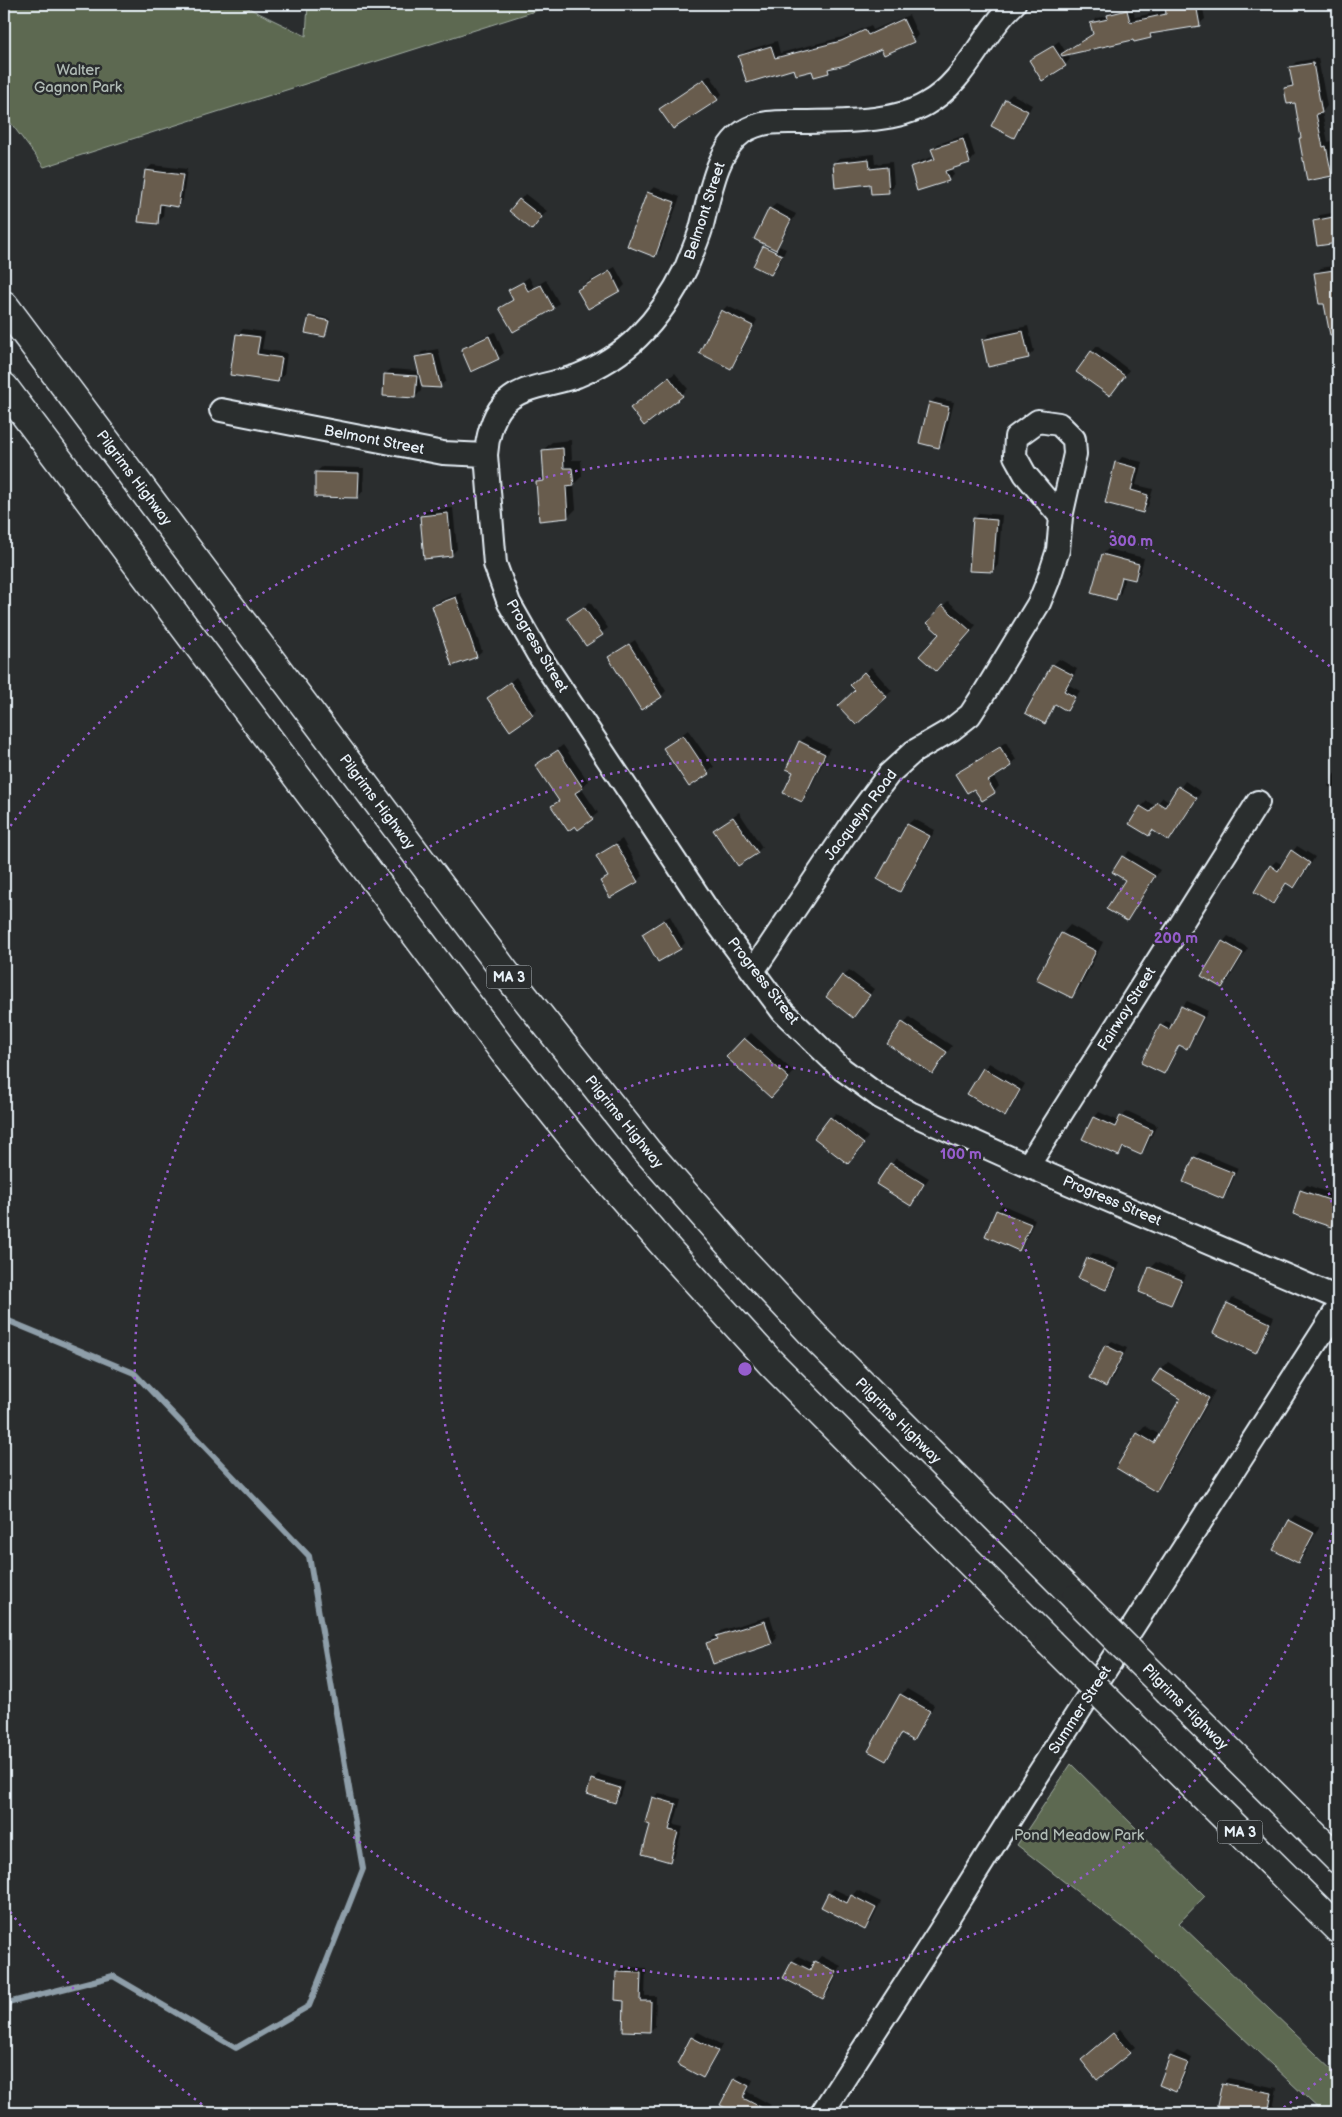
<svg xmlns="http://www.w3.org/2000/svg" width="1342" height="2117" font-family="'Balsamiq Sans',sans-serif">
  <rect width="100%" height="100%" fill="#2a2d2e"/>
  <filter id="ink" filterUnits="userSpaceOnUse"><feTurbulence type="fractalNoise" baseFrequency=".02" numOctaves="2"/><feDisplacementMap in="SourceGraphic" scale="10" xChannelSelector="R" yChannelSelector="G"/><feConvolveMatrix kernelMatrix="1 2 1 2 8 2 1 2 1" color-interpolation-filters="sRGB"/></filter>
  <g filter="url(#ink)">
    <path fill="#5d6951" stroke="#a2ada4" d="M 4,4 L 240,4 L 306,36 L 308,4 L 557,4 L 44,167 L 4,114 Z
      M 1071,1764 L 1205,1896 L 1179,1923 L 1338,2075 L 1338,2113 L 1323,2113 L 1139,1940 L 1017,1845 Z"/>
    <path fill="#0007" d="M 923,4 L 938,4 L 927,10 Z
      M 1169,4 L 1202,4 L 1205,19 L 1199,24 L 1156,32 L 1151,37 L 1134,41 L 1134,38 L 1067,54 L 1070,59 L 1065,65 L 1031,61 L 1059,41 L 1065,51 L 1094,32 L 1092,24 L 1097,18 L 1108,16 L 1114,9 L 1132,5 L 1135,17 L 1167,10 L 1166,7 Z
      M 1261,4 L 1298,4 L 1263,11 Z
      M 909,15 L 918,35 L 913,41 L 882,47 L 834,67 L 828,72 L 740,57 L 745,51 L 777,41 L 780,53 L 847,36 L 871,25 L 873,30 Z
      M 1318,58 L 1327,106 L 1322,112 L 1328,142 L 1331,141 L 1337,169 L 1332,175 L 1300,139 L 1302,137 L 1296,101 L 1285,88 L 1293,82 L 1291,67 L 1296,62 Z
      M 710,75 L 722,94 L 717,99 L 661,109 Z
      M 1012,94 L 1032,105 L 1019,131 L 1013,137 L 1006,100 Z
      M 968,134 L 975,156 L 970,162 L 951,168 L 954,175 L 948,180 L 911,167 L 917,162 L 935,156 L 933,149 L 938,144 Z
      M 874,154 L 875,164 L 892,162 L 894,186 L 889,191 L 834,163 L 839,158 Z
      M 152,165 L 187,169 L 183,200 L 178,205 L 164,204 L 163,217 L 157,223 L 146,170 Z
      M 654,187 L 680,197 L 660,250 L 655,255 L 648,193 Z
      M 525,194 L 547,211 L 532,228 L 511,211 Z
      M 776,204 L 796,214 L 779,246 L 786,249 L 777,268 L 771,274 L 764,247 L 766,244 L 770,209 Z
      M 1338,212 L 1338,242 L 1318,245 L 1314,221 L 1320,215 Z
      M 1338,265 L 1338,320 L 1329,322 L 1325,302 L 1315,274 L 1321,268 Z
      M 615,267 L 625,285 L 620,290 L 588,307 L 578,290 L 584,284 Z
      M 529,277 L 534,287 L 546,280 L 559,303 L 554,308 L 501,308 L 514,298 L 509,291 Z
      M 727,306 L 757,320 L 736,362 L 731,368 L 722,311 Z
      M 313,315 L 330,319 L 324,336 L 310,317 Z
      M 1028,326 L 1034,351 L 1028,357 L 984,340 L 989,334 Z
      M 243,329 L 265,332 L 262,349 L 287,353 L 284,375 L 278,381 L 231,374 L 238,334 Z
      M 495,332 L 504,353 L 498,358 L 462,349 L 468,344 Z
      M 1097,346 L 1129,370 L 1115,389 L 1092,352 Z
      M 438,349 L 446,381 L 440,386 L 421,386 L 421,391 L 415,397 L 385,374 L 391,369 L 419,371 L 417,358 L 422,352 Z
      M 1338,352 L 1338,387 L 1333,357 Z
      M 675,373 L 688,389 L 644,425 L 637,403 Z
      M 936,398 L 954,402 L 944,442 L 939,447 L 930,403 Z
      M 571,440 L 572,460 L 581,460 L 582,476 L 574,484 L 576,509 L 568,517 L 537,482 L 545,475 L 543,450 L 552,442 Z
      M 1122,457 L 1142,462 L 1136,485 L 1153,489 L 1148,506 L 1143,512 L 1106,502 L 1117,463 Z
      M 322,467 L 364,468 L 363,491 L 358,497 L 316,472 Z
      M 453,508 L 457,549 L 451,555 L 421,517 L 426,511 Z
      M 979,513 L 1002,515 L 998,565 L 993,571 L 974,519 Z
      M 1108,549 L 1144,558 L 1140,573 L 1135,579 L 1125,576 L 1121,593 L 1115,598 L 1103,554 Z
      M 461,593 L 482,651 L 476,656 L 433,606 L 439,601 Z
      M 948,601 L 976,625 L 941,664 L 943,606 Z
      M 590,602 L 608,628 L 586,645 L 568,618 Z
      M 635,640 L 666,691 L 661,696 L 610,657 Z
      M 1059,659 L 1077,669 L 1069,685 L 1080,691 L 1067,709 L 1057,704 L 1045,722 L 1053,665 Z
      M 871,667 L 892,691 L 886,696 L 857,690 L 852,685 Z
      M 516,677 L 537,709 L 532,714 L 489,698 Z
      M 688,730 L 714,767 L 690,785 L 664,748 Z
      M 806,736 L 830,748 L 807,795 L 802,800 L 794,772 L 800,742 Z
      M 1006,742 L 1016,760 L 993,776 L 999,786 L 994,792 L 974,787 L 957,774 L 962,769 Z
      M 563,745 L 588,781 L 581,788 L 598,813 L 578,828 L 553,806 L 560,800 L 537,765 Z
      M 1338,767 L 1338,792 L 1328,786 Z
      M 1185,781 L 1201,792 L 1175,834 L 1169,840 L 1154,829 L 1148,835 L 1141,807 L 1147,801 L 1155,806 L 1163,797 L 1170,802 Z
      M 739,812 L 762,847 L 757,852 L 714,830 Z
      M 914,819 L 935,830 L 905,885 L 900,891 L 879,879 L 908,824 Z
      M 622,839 L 643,876 L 637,881 L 602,881 L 607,876 L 598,856 Z
      M 1297,846 L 1315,857 L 1300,881 L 1294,887 L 1287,882 L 1273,902 L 1271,866 L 1276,861 L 1283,865 Z
      M 1129,851 L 1160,870 L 1132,914 L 1126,920 L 1126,879 L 1114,872 Z
      M 670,916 L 685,943 L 680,948 L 643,934 L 649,928 Z
      M 1070,925 L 1103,942 L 1080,988 L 1072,996 L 1062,934 Z
      M 1228,936 L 1248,948 L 1228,981 L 1222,987 L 1223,942 Z
      M 849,970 L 874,989 L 858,1011 L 828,997 Z
      M 1187,1001 L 1208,1011 L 1192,1042 L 1187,1047 L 1180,1044 L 1169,1067 L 1163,1073 L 1161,1026 L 1166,1021 L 1173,1024 L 1182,1007 Z
      M 909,1017 L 952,1046 L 933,1072 L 889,1044 Z
      M 751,1033 L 794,1072 L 777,1091 L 728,1057 Z
      M 989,1063 L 1025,1084 L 1010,1110 L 1004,1115 L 984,1069 Z
      M 1127,1111 L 1157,1125 L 1146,1148 L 1141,1154 L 1125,1147 L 1119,1155 L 1094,1118 L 1099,1112 L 1119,1121 Z
      M 836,1113 L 868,1137 L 853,1157 L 831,1118 Z
      M 1200,1152 L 1238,1168 L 1228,1192 L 1223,1198 L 1185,1182 L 1195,1157 Z
      M 896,1158 L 929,1178 L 911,1204 L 878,1184 Z
      M 1307,1185 L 1338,1196 L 1338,1213 L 1336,1220 L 1331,1225 L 1301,1191 Z
      M 1003,1205 L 1035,1219 L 1024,1244 L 1019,1249 L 987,1236 L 997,1210 Z
      M 1093,1253 L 1119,1263 L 1111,1283 L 1106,1288 L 1080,1278 L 1088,1258 Z
      M 1156,1262 L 1186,1275 L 1176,1298 L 1171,1304 L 1150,1268 Z
      M 1233,1298 L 1274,1317 L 1261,1346 L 1255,1351 L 1228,1304 Z
      M 1112,1341 L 1127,1348 L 1112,1380 L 1106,1385 L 1106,1346 Z
      M 1168,1362 L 1215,1391 L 1163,1483 L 1155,1490 L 1118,1467 L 1138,1434 L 1145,1426 L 1160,1435 L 1182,1398 L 1161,1370 Z
      M 1295,1515 L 1319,1527 L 1304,1556 L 1298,1562 L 1275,1550 L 1290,1520 Z
      M 770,1616 L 777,1638 L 772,1643 L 707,1643 L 723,1630 Z
      M 907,1689 L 934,1705 L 918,1734 L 913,1739 L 902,1733 L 891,1754 L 886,1759 L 901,1695 Z
      M 598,1774 L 625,1782 L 621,1796 L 615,1802 L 588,1793 L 593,1779 Z
      M 659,1793 L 681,1799 L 674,1825 L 683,1827 L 675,1855 L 669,1860 L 652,1824 L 653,1798 Z
      M 834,1889 L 851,1897 L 857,1890 L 881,1902 L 871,1923 L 865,1928 L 829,1894 Z
      M 798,1956 L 814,1964 L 821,1956 L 841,1966 L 829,1992 L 823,1997 L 785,1978 L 793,1961 Z
      M 623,1967 L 646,1968 L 645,1996 L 656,1996 L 655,2026 L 650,2031 L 626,1999 L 617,1972 Z
      M 1120,2029 L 1135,2047 L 1129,2052 L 1088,2055 Z
      M 698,2032 L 722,2045 L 708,2071 L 703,2076 L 692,2038 Z
      M 1177,2051 L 1192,2058 L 1181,2085 L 1176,2091 L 1171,2057 Z
      M 741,2074 L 753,2080 L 748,2092 L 771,2105 L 766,2113 L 734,2113 L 735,2079 Z
      M 1228,2078 L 1277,2088 L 1272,2113 L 1239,2113 L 1218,2109 L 1223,2083 Z
      M 1076,2110 L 1089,2112 L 1089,2113 L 1072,2113 Z"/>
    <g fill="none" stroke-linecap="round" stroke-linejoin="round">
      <path stroke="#8e9ea9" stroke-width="6" d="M 4,1319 L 134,1373 L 309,1556 L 363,1869 L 309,2006 L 236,2048 L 113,1976 L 4,2004"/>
    </g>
    <path fill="#675c4e" stroke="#e8f1f8" d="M 1179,4 L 1196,4 L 1200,26 L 1150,34 L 1151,38 L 1134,42 L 1133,40 L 1062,56 L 1061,54 L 1093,34 L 1090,23 L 1108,19 L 1107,15 L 1127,10 L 1130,22 L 1166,14 L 1165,6 Z
      M 903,19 L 914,42 L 884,55 L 881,49 L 845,65 L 828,69 L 829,73 L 814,77 L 812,71 L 796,75 L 794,69 L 747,83 L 738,56 L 771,46 L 775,58 L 841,41 L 865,30 L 868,35 Z
      M 1053,46 L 1066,66 L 1042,81 L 1029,60 Z
      M 1313,63 L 1322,113 L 1316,114 L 1323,147 L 1326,146 L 1332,176 L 1307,181 L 1299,138 L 1301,138 L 1295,103 L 1287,104 L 1284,88 L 1293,86 L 1289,67 Z
      M 704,79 L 718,100 L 673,129 L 659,109 Z
      M 1005,99 L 1028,111 L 1014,138 L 991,126 Z
      M 963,139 L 970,163 L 945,171 L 949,181 L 917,191 L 910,167 L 935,159 L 931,149 Z
      M 869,159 L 870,169 L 887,167 L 889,193 L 871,194 L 870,184 L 835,188 L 833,163 Z
      M 145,170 L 183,175 L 178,207 L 160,204 L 158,224 L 138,222 Z
      M 647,192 L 675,202 L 655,257 L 627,246 Z
      M 519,199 L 542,217 L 532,230 L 509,211 Z
      M 769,208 L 791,220 L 776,250 L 754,239 Z
      M 1338,216 L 1338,243 L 1317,246 L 1313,221 Z
      M 763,246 L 782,255 L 771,275 L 753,266 Z
      M 1334,270 L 1338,294 L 1338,334 L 1330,335 L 1324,304 L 1319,304 L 1314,273 Z
      M 610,271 L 620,291 L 588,309 L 577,290 Z
      M 523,282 L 528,291 L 541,285 L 554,309 L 513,332 L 499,308 L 513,300 L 508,290 Z
      M 721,310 L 753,326 L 731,369 L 699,353 Z
      M 309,316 L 329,321 L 325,337 L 305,333 Z
      M 1023,331 L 1029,358 L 988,367 L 982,340 Z
      M 236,334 L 260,337 L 257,354 L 282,358 L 278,382 L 230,375 Z
      M 489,336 L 499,359 L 471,372 L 461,349 Z
      M 1091,351 L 1125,376 L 1110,396 L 1076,372 Z
      M 433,354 L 441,388 L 422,387 L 415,357 Z
      M 384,374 L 417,376 L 415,398 L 383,396 Z
      M 669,377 L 683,396 L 644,426 L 630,408 Z
      M 929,402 L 949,407 L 939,448 L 919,443 Z
      M 563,448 L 564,468 L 572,468 L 574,486 L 566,487 L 568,518 L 539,521 L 536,482 L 544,481 L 542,450 Z
      M 1115,462 L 1137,468 L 1131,490 L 1148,495 L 1143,513 L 1105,503 Z
      M 315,472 L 359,473 L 358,498 L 315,497 Z
      M 448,513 L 452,556 L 424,559 L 420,516 Z
      M 973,518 L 997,520 L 993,572 L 969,571 Z
      M 1102,554 L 1139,564 L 1135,580 L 1122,577 L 1116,600 L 1091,593 Z
      M 456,597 L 477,657 L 452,666 L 432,606 Z
      M 942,605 L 971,631 L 936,671 L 919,656 L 939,634 L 927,623 Z
      M 584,607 L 603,635 L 586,646 L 567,618 Z
      M 629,644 L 662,697 L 641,710 L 608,657 Z
      M 1052,664 L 1073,675 L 1064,691 L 1075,697 L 1067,711 L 1055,704 L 1045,724 L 1025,713 Z
      M 864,672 L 887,697 L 856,725 L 838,706 L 855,690 L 850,685 Z
      M 510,682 L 533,715 L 510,731 L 487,698 Z
      M 683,735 L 709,774 L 689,787 L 663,748 Z
      M 799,741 L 825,754 L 802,802 L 783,793 L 793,772 L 786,769 Z
      M 1000,747 L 1012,766 L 988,781 L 995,793 L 982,801 L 974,789 L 967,793 L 955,774 Z
      M 558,750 L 583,788 L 575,793 L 593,819 L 578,830 L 575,826 L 568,831 L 551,806 L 559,801 L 535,765 Z
      M 1178,786 L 1197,798 L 1169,841 L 1152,830 L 1149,836 L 1129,824 L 1140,806 L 1150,812 L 1157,802 L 1165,807 Z
      M 733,817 L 758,853 L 738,866 L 713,830 Z
      M 907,824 L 930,836 L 900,892 L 877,879 Z
      M 616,844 L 638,882 L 610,898 L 600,881 L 608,877 L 596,856 Z
      M 1291,850 L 1310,863 L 1294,888 L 1286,883 L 1273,904 L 1254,892 L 1270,865 L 1278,871 Z
      M 1122,856 L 1155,876 L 1127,921 L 1106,909 L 1125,880 L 1112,872 Z
      M 664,920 L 681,949 L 658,962 L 642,934 Z
      M 1061,933 L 1096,951 L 1072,998 L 1036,980 Z
      M 1222,941 L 1243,953 L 1222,988 L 1201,976 Z
      M 842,975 L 870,995 L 853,1018 L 826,997 Z
      M 1181,1006 L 1203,1017 L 1187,1049 L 1179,1045 L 1164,1074 L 1141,1063 L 1160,1025 L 1169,1030 Z
      M 902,1022 L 947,1052 L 933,1074 L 887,1044 Z
      M 744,1038 L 789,1078 L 771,1098 L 726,1057 Z
      M 983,1068 L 1020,1090 L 1005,1117 L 967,1094 Z
      M 1120,1116 L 1152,1130 L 1141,1155 L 1123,1147 L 1119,1156 L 1082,1139 L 1093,1117 L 1115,1127 Z
      M 830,1117 L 864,1144 L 848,1164 L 814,1138 Z
      M 1194,1157 L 1234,1173 L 1223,1199 L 1183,1182 Z
      M 890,1163 L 924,1184 L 911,1206 L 876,1184 Z
      M 1300,1190 L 1338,1203 L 1331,1227 L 1293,1214 Z
      M 996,1210 L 1031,1224 L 1019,1251 L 985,1236 Z
      M 1087,1258 L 1115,1269 L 1106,1290 L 1078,1278 Z
      M 1149,1267 L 1182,1280 L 1171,1305 L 1139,1292 Z
      M 1227,1303 L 1270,1323 L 1256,1353 L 1213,1333 Z
      M 1105,1345 L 1123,1354 L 1106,1387 L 1089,1378 Z
      M 1160,1369 L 1209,1398 L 1156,1492 L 1116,1468 L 1137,1433 L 1154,1443 L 1180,1399 L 1152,1381 Z
      M 1289,1520 L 1314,1533 L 1298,1563 L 1273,1550 Z
      M 765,1621 L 772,1644 L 713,1664 L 706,1643 L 718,1639 L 716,1636 Z
      M 900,1694 L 930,1711 L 913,1741 L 901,1734 L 886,1761 L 868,1751 Z
      M 591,1779 L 620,1788 L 615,1803 L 587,1794 Z
      M 652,1797 L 676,1804 L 669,1830 L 678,1832 L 670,1862 L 642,1854 L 650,1825 L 645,1823 Z
      M 828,1893 L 847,1903 L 851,1895 L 876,1908 L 865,1930 L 821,1907 Z
      M 792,1961 L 810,1970 L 814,1961 L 837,1972 L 823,1999 L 783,1978 Z
      M 616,1972 L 641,1973 L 640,2001 L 651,2001 L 650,2032 L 623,2031 L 624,2001 L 615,2000 Z
      M 1113,2033 L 1130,2053 L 1097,2080 L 1081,2060 Z
      M 691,2037 L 718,2051 L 703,2078 L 677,2064 Z
      M 1170,2056 L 1188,2063 L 1176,2092 L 1159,2085 Z
      M 734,2078 L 749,2086 L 743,2098 L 772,2113 L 735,2113 L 720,2105 Z
      M 1222,2083 L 1272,2093 L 1268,2113 L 1232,2113 L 1216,2110 Z"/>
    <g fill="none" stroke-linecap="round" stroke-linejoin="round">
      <g stroke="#e8f1f8" stroke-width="26">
        <path id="minor" d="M 1014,4 C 981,34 966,82 926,104 C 894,123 839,121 802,122 C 781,122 762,120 743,132 C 716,150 709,199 701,229 C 697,242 691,255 686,268 C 674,293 657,318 638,337 C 621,354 599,367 577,376 C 553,385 521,385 503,405 C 492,417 487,439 486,455 L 495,564 L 509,603 L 538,654 L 709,912 L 783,1012 L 842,1069 L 880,1097 L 910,1113 L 1028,1166 L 1338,1298
          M 221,410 L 443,453 L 486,455
          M 753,971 L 856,818 L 889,774 L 913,752 L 951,730 L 970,715 L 985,692 L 1039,603 L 1048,581 L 1058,550 L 1061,517 L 1075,454 L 1074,439 L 1059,424 L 1038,421 L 1016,437 L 1015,456 L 1025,474 L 1061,517
          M 1028,1166 L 1258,802
          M 822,2113 L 939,1932 L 1023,1798 L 1338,1308"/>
      </g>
      <g stroke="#e8f1f8" stroke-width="31">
        <path id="highway" d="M 4,305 L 508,976 L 647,1151 L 744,1261 L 819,1341 L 1076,1598
          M 4,387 L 504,1052 L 598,1169 L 671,1253 L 771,1363 L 1049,1642
          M 1169,1691 L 1338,1859
          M 1142,1735 L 1338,1929"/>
      </g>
      <use href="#minor" stroke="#2a2d2e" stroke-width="22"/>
      <use href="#highway" stroke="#2a2d2e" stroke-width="28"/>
      <g stroke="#e8f1f8" stroke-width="31" stroke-linecap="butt">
        <path id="highway-bridge" d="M 1076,1598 L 1169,1691
          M 1049,1642 L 1142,1735"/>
      </g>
      <use href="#highway-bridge" stroke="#2a2d2e" stroke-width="28"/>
    </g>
  </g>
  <g fill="none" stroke="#965dcd" stroke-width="2.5" stroke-dasharray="2.5 5">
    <circle cx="745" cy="1369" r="305"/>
    <path d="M1338 1511A610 610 0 1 1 1338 1227"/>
    <path d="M1333 2069A914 914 0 0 1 1276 2113M214 2113A914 914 0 0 1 6 1906M6 832A914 914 0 0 1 1333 669"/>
  </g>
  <g text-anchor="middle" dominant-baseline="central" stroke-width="5" stroke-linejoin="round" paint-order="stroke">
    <g fill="#2a2d2e" stroke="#afb6bb" stroke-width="1">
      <rect x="486.5" y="965.5" width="45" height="23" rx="4"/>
      <rect x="1217.5" y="1820.5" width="45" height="23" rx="4"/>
    </g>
    <g font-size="14" font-weight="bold" fill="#e8f1f8">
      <text x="509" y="977">MA 3</text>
      <text x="1240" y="1832">MA 3</text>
    </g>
    <g font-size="15" fill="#b0bbb5" stroke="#2a2d2e">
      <text x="78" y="70">Walter<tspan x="78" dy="17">Gagnon Park</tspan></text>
      <text x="1079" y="1835">Pond Meadow Park</text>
    </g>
    <g font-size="15" fill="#e8f1f8" stroke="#2a2d2e">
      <text transform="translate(705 211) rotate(-72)">Belmont Street</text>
      <text transform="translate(374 440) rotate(11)">Belmont Street</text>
      <text transform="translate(134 478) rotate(53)">Pilgrims Highway</text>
      <text transform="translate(537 646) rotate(59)">Progress Street</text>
      <text transform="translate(377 802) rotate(53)">Pilgrims Highway</text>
      <text transform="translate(861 815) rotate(-53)">Jacquelyn Road</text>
      <text transform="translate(763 981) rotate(52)">Progress Street</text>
      <text transform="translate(1127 1009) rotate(-58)">Fairway Street</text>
      <text transform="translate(624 1122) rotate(51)">Pilgrims Highway</text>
      <text transform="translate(1112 1201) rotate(23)">Progress Street</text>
      <text transform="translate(898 1421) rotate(45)">Pilgrims Highway</text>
      <text transform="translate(1185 1707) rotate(45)">Pilgrims Highway</text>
      <text transform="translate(1080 1710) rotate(-57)">Summer Street</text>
    </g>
  </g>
  <circle cx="745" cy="1369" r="8" fill="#965dcd" stroke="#2a2d2e" stroke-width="2.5"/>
  <g font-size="15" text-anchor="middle" font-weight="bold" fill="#965dcd" stroke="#2a2d2e" stroke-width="5" stroke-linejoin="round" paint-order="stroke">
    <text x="1131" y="546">300 m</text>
    <text x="1176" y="943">200 m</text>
    <text x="961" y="1159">100 m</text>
  </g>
  <rect width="1342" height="2117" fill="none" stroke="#2a2d2e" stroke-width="20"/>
  <rect x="10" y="10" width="1322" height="2097" fill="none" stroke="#e8f1f8" stroke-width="2" filter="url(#ink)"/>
</svg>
